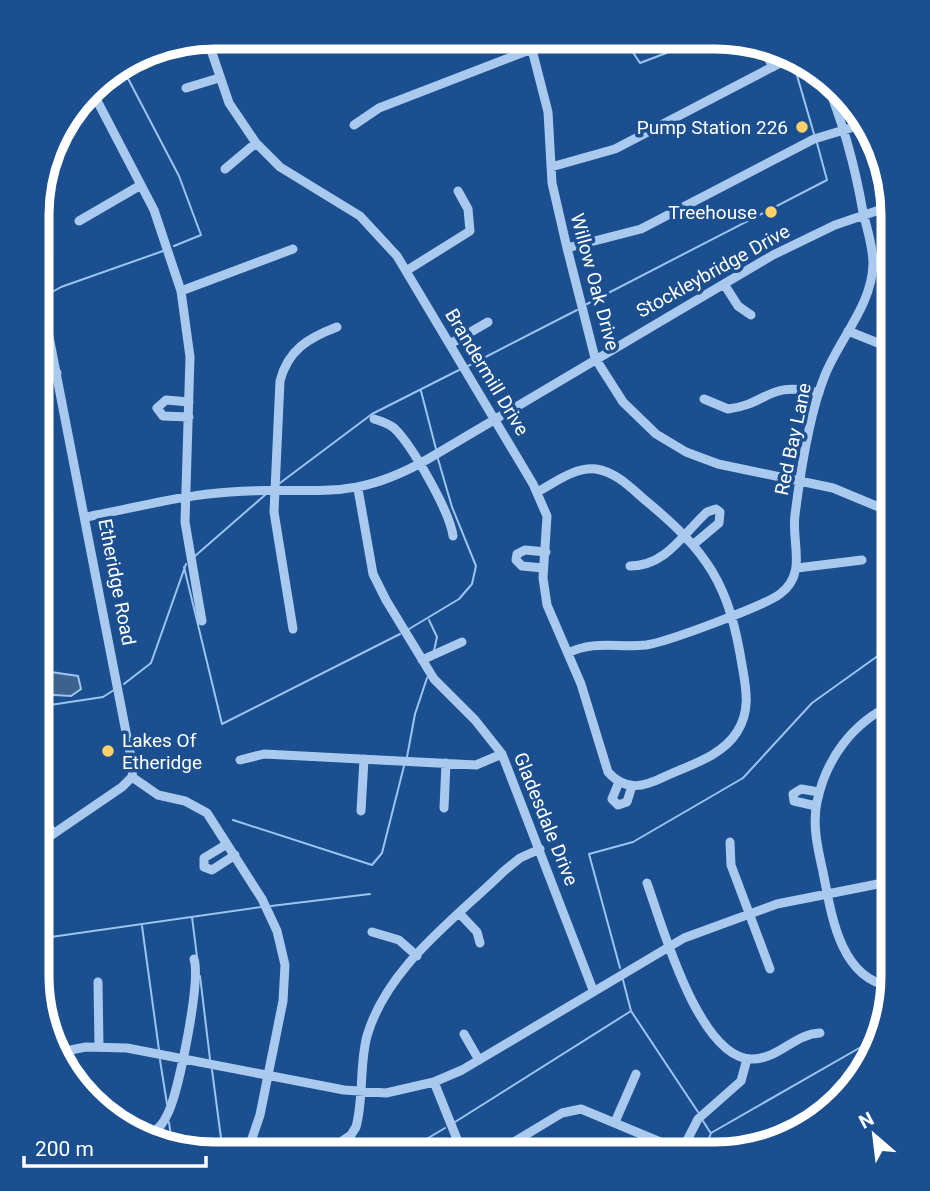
<svg xmlns="http://www.w3.org/2000/svg" width="930" height="1191" font-family="Roboto,sans-serif">
  <rect width="100%" height="100%" fill="#1b4f8f"/>
  <path fill="#3c6290" stroke="#9cc4f0" stroke-width="2" d="M 37,670 L 78,676 L 81,689 L 71,696 L 37,694 Z"/>
  <g fill="none" stroke-linecap="round" stroke-linejoin="round">
    <path stroke="#9cc4f0" stroke-width="2" d="M 628,45 L 640,63 L 690,44
      M 262,48 L 279,37
      M 794,65 L 814,134
      M 122,67 L 179,176 L 201,235 L 174,246
      M 101,97 L 176,43
      M 60,127 L 93,103
      M 47,295 L 61,287 L 163,251
      M 587,304 L 827,180 L 817,143
      M 468,366 L 577,310
      M 421,391 L 436,449
      M 280,483 L 372,414 L 459,370
      M 195,556 L 265,495
      M 184,567 L 222,724 L 400,634
      M 429,620 L 437,637 L 434,651
      M 409,629 L 459,599 L 472,584 L 476,566 L 452,507 L 438,459
      M 124,684 L 151,663 L 186,564
      M 37,707 L 103,697 L 114,690
      M 407,757 L 415,714 L 427,678
      M 233,820 L 372,865 L 382,853 L 404,766
      M 271,906 L 370,894
      M 192,917 L 197,957
      M 142,926 L 159,1050
      M 37,939 L 261,907
      M 620,968 L 589,854 L 633,842 L 743,778 L 812,703 L 893,645
      M 200,976 L 210,1059
      M 623,980 L 631,1011 L 698,1112
      M 160,1060 L 167,1104
      M 212,1070 L 223,1153
      M 703,1121 L 710,1132
      M 169,1122 L 172,1145
      M 455,1122 L 631,1011
      M 403,1153 L 445,1128
      M 703,1154 L 711,1133 L 875,1039"/>
    <path stroke="#a9c9ee" stroke-width="9" d="M 207,38 L 229,103 L 256,143 L 280,167 L 360,216 L 397,256 L 533,484 L 547,516 L 543,578 L 547,605 L 581,684 L 608,772 C 626,792 644,787 666,776 C 690,765 722,756 737,732 C 751,710 746,688 742,665 C 729,584 708,552 645,500 C 631,488 616,472 596,469 C 574,467 556,482 537,492
      M 529,38 L 548,112 L 552,183 L 567,248 L 595,358 L 623,402 L 656,434 L 686,452 L 718,464 L 833,488 L 893,513
      M 630,42 L 632,38
      M 763,48 L 773,67
      M 186,88 L 219,78
      M 91,89 L 154,210 L 181,291 L 190,357 L 185,522 L 202,621
      M 354,125 L 379,108 L 532,49
      M 551,167 L 615,149 L 778,64 L 796,60
      M 225,169 L 256,143
      M 79,221 L 141,185
      M 567,248 L 641,229 L 814,139 L 864,124
      M 406,271 L 470,231 L 468,209 L 458,191
      M 724,284 L 738,306 L 751,315
      M 181,291 L 293,249
      M 848,331 L 893,349
      M 450,344 L 488,322
      M 38,376 L 57,373
      M 704,399 L 728,409 C 769,404 767,380 819,393
      M 189,417 L 163,416 L 157,408 L 166,400 L 189,402
      M 374,419 C 381,421 388,423 394,428 C 412,445 450,512 453,536
      M 358,489 L 373,574 L 386,600 L 434,679 L 475,720 L 502,754 L 593,990
      M 86,517 C 134,508 182,495 230,492 C 314,485 348,505 428,459 L 773,255 L 835,225 L 891,206
      M 630,566 C 666,566 683,534 707,512 L 716,509 L 720,512 L 719,523 L 694,544
      M 543,568 L 522,566 L 516,560 L 517,554 L 525,550 L 546,552
      M 797,568 L 862,560
      M 293,629 L 274,512 L 280,381 C 288,350 308,338 337,327
      M 568,653 C 594,640 618,648 646,645 C 667,642 764,606 780,594 C 808,573 791,543 795,515 C 800,475 810,412 825,375 C 840,338 872,305 873,264 C 873,245 867,230 863,212 C 855,166 843,122 825,79
      M 422,660 L 462,642
      M 240,760 L 264,754 L 476,765 L 502,754
      M 132,777 L 158,795 L 185,801 L 207,813 L 262,899 L 277,931 L 285,965 L 283,1001 L 260,1115 L 247,1153
      M 619,782 L 612,799 L 618,805 L 627,802 L 632,786
      M 37,804 L 53,834
      M 816,806 L 794,801 L 793,794 L 801,789 L 819,792
      M 444,808 L 446,763
      M 361,811 L 364,759
      M 730,842 L 731,865 L 770,969
      M 227,844 L 204,858 L 204,867 L 212,870 L 235,855
      M 37,845 L 122,787 L 132,777 L 133,768 L 38,280
      M 647,883 C 662,925 699,1059 752,1059 C 779,1059 794,1034 820,1033
      M 460,914 L 477,932 L 480,943
      M 372,932 L 399,940 L 417,956
      M 98,982 L 99,1047
      M 889,986 C 839,977 831,912 823,872 C 818,850 812,825 817,802 C 826,759 852,723 893,704
      M 464,1034 L 479,1060
      M 55,1053 L 86,1047 L 127,1048 L 344,1090 L 386,1093 L 434,1082 L 462,1070 L 684,938 L 777,904 L 893,881
      M 434,1082 L 463,1154
      M 615,1122 L 636,1074
      M 148,1136 C 159,1130 164,1122 169,1111 C 179,1088 201,982 194,959
      M 338,1144 L 351,1135 L 356,1127 C 364,1098 359,1066 367,1036 C 387,967 455,919 504,871 L 520,858 L 540,849
      M 494,1154 L 562,1113 L 581,1109 L 682,1151
      M 680,1154 L 698,1119 L 741,1081 L 747,1059"/>
  </g>
  <g fill="#ffd166" stroke="#1b4f8f" stroke-width="2.5">
    <circle cx="802" cy="127" r="7"/>
    <circle cx="771" cy="212" r="7"/>
    <circle cx="108" cy="751" r="7"/>
  </g>
  <g text-anchor="middle" dominant-baseline="central" stroke-width="7" stroke-linejoin="round" paint-order="stroke">
    <g font-size="19" fill="#fff" stroke="#1b4f8f" text-anchor="end">
      <text x="788" y="127">Pump Station 226</text>
      <text x="757" y="212">Treehouse</text>
      <text x="122" y="740" text-anchor="start">Lakes Of<tspan x="122" dy="22">Etheridge</tspan></text>
    </g>
    <g font-size="19" fill="#fff" stroke="#1b4f8f">
      <text transform="translate(713 271) rotate(-29)">Stockleybridge Drive</text>
      <text transform="translate(595 282) rotate(75)">Willow Oak Drive</text>
      <text transform="translate(487 372) rotate(59)">Brandermill Drive</text>
      <text transform="translate(793 439) rotate(-78)">Red Bay Lane</text>
      <text transform="translate(117 582) rotate(79)">Etheridge Road</text>
      <text transform="translate(546 819) rotate(68)">Gladesdale Drive</text>
    </g>
  </g>
  <path d="M0 0H930V1191H0ZM215 49H715A166 166 0 0 1 881 215V976A166 166 0 0 1 715 1142H215A166 166 0 0 1 49 976V215A166 166 0 0 1 215 49Z" fill="#1b4f8f" fill-rule="evenodd"/>
  <path fill="none" stroke="#fff" stroke-width="9" d="M215 49H715A166 166 0 0 1 881 215V976A166 166 0 0 1 715 1142H215A166 166 0 0 1 49 976V215A166 166 0 0 1 215 49Z"/>
  <g transform="translate(874 1135) rotate(332)" stroke="#1b4f8f" stroke-width="5" paint-order="stroke">
  <path d="M0-5L12 26L0 18L-12 26Z" fill="#ffffff"/>
  <text y="-10" font-size="19" font-weight="bold" text-anchor="middle" fill="#ffffff">N</text>
  </g>
  <path d="M24 1156v10h182v-10" fill="none" stroke="#ffffff" stroke-width="3.5"/>
  <text x="35" y="1156" font-size="21" fill="#ffffff" stroke="#1b4f8f" stroke-width="5" paint-order="stroke">200 m</text>
</svg>
